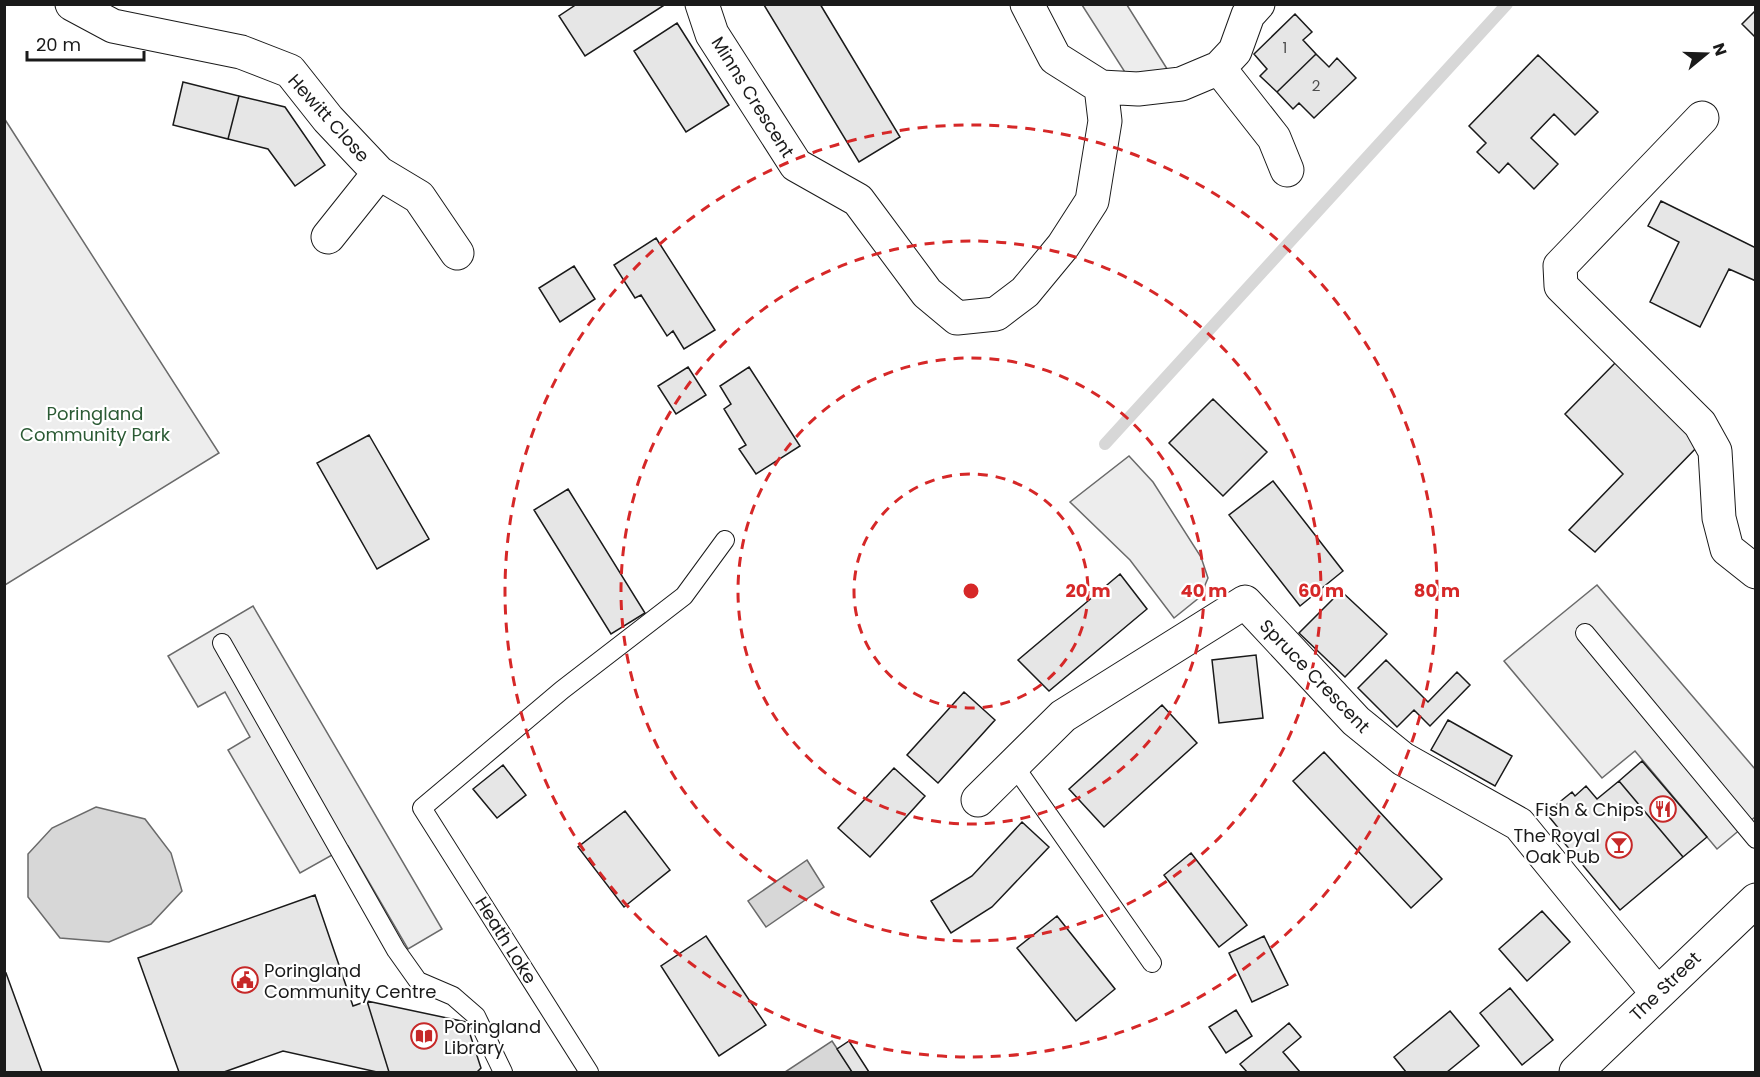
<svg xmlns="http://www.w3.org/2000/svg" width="1760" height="1077" font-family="Poppins,sans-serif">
  <rect width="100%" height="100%" fill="#fff"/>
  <path fill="#ededed" stroke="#6a6a6a" stroke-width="1.5" d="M 1082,5 L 1127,5 L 1169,72 L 1128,77 Z
    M 4,118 L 219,453 L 5,585 L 4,585 Z
    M 1129,456 L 1153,482 L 1201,557 L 1208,578 L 1200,597 L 1174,618 L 1130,560 L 1070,502 Z
    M 1597,585 L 1755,769 L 1755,817 L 1717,849 L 1635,751 L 1602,778 L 1504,661 Z
    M 253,606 L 442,929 L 408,949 L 348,846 L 300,873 L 228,750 L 250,737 L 225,692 L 198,707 L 168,656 Z"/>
  <path fill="#d7d7d7" stroke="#6a6a6a" stroke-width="1.5" d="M 96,807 L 145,819 L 171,853 L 182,891 L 151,924 L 109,942 L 60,938 L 28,897 L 28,854 L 52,828 Z
    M 807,860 L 824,887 L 766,927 L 748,901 Z
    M 832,1041 L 852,1071 L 849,1072 L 785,1072 Z"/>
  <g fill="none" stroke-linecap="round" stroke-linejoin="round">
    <path stroke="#d7d7d7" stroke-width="12" d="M 1105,444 L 1507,4"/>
  </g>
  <path fill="#e6e6e6" stroke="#1a1a1a" stroke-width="1.5" d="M 577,4 L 666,4 L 585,56 L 559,16 Z
    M 820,4 L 900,137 L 859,162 L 764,5 Z
    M 1756,10 L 1756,38 L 1742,24 Z
    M 1295,14 L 1312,32 L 1303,40 L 1316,54 L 1277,92 L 1260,76 L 1267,69 L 1254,54 Z
    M 677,23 L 729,105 L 686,132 L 634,51 Z
    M 1316,54 L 1329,67 L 1337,58 L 1356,78 L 1314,118 L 1299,103 L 1293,109 L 1277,92 Z
    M 1538,55 L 1598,112 L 1575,135 L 1554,114 L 1531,138 L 1558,164 L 1534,189 L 1508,163 L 1499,173 L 1477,152 L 1486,143 L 1469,126 Z
    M 183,82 L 239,96 L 228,139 L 173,125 Z
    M 239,96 L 285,107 L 325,165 L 295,186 L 268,149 L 228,139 Z
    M 1661,201 L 1756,248 L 1756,281 L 1729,269 L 1700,327 L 1650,302 L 1679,242 L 1648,226 Z
    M 656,238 L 715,330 L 684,349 L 673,331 L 667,336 L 641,295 L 635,298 L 614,265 Z
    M 574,266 L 595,299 L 560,322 L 539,288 Z
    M 1616,362 L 1699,445 L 1595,552 L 1569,530 L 1623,474 L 1565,414 Z
    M 688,367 L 706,395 L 676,414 L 658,386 Z
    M 749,367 L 800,446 L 756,474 L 739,449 L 746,445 L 724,409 L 731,404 L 720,386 Z
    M 1213,399 L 1267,452 L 1223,496 L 1169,443 Z
    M 369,435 L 429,539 L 377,569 L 317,463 Z
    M 1273,481 L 1343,571 L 1300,606 L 1229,515 Z
    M 568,489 L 645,613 L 611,634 L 534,510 Z
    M 1120,574 L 1147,609 L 1049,691 L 1018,660 Z
    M 1341,591 L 1387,634 L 1345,677 L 1299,633 Z
    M 1256,655 L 1263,718 L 1219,723 L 1212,660 Z
    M 1386,660 L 1428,702 L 1457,672 L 1470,685 L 1430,726 L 1414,710 L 1397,727 L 1358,688 Z
    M 964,692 L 995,720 L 938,783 L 907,755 Z
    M 1162,705 L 1197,743 L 1104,827 L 1069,789 Z
    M 1448,720 L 1512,756 L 1495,786 L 1431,750 Z
    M 1324,752 L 1442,879 L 1411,908 L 1293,781 Z
    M 1642,761 L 1707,837 L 1683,857 L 1619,781 Z
    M 503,765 L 526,795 L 497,818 L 473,789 Z
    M 894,768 L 925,796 L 870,857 L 838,828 Z
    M 1619,781 L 1683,857 L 1620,910 L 1556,833 L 1560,830 L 1546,813 L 1572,792 L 1575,796 L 1586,786 L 1597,799 Z
    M 625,811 L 670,870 L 624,907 L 578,847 Z
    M 1022,822 L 1049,847 L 992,907 L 951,933 L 931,901 L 972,876 Z
    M 1191,853 L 1247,925 L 1219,947 L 1164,875 Z
    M 315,895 L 353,1006 L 367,1001 L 389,1072 L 377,1072 L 283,1051 L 224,1072 L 179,1072 L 138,958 Z
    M 1542,911 L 1570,942 L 1527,981 L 1499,949 Z
    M 1057,916 L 1115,989 L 1076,1021 L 1017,948 Z
    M 706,936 L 766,1025 L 719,1056 L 661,966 Z
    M 1264,936 L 1288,985 L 1252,1002 L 1229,953 Z
    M 6,973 L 42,1072 L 4,1072 L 4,974 Z
    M 1510,988 L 1553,1040 L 1522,1065 L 1480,1013 Z
    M 367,1001 L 466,1022 L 481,1068 L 477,1072 L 389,1072 Z
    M 1236,1010 L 1252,1036 L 1226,1053 L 1209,1027 Z
    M 1450,1011 L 1479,1046 L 1447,1072 L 1406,1072 L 1394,1057 Z
    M 1289,1023 L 1301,1037 L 1283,1052 L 1300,1072 L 1247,1072 L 1240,1064 Z
    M 849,1041 L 869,1072 L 852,1072 L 837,1049 Z"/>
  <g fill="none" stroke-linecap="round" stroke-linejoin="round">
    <g stroke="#1a1a1a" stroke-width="20">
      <path id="lane" d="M 1585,633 L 1756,839
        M 222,643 L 396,950 L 418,981 L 453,996 L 476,1016 L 503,1072
        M 1013,764 L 1152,963
        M 589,1072 L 422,808 L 562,690 L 684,596 L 725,540"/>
    </g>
    <g stroke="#1a1a1a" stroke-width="35">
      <path id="street" d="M 72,4 L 113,26 L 241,52 L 290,71 L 328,119 L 379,173 L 419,197 L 457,253
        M 702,4 L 712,34 L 796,165 L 858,200 L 927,293 L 957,318 L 996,314 L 1025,292 L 1063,246 L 1092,201 L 1105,121 L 1101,87
        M 1027,4 L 1055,58 L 1101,87 L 1138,89 L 1181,84 L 1219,68 L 1235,51 L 1248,15 L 1258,4
        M 1219,68 L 1274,138 L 1287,170
        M 1702,118 L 1560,266 L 1561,286 L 1700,424 L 1715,451 L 1719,518 L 1727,549 L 1756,572
        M 328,237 L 379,173
        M 978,800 L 1063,716 L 1245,602 L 1356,721 L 1403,759 L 1519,824 L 1657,993"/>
    </g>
    <g stroke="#1a1a1a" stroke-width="35">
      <path id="secondary" d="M 1576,1072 L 1756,900"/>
    </g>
    <use href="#lane" stroke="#fff" stroke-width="18"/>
    <use href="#street" stroke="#fff" stroke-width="33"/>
    <use href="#secondary" stroke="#fff" stroke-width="33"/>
  </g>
  <g fill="none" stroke="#d62828" stroke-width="3" stroke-dasharray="10 8">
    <circle cx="971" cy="591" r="117"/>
    <circle cx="971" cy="591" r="233"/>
    <circle cx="971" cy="591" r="350"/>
    <circle cx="971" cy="591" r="466"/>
  </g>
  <defs>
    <g id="restaurant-ring" transform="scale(1.35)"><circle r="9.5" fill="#fff" stroke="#c62828" stroke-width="1.5"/><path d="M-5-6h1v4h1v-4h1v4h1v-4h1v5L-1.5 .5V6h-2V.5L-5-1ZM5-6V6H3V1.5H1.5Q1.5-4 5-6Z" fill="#c62828"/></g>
    <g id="bar-ring" transform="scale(1.35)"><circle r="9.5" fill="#fff" stroke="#c62828" stroke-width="1.5"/><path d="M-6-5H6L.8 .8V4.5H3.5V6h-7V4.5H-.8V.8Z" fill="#c62828"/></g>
    <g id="civic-ring" transform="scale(1.35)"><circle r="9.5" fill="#fff" stroke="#c62828" stroke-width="1.5"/><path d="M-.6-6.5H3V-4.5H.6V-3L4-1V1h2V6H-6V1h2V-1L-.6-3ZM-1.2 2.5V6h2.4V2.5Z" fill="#c62828"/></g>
    <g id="library-ring" transform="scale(1.35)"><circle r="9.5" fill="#fff" stroke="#c62828" stroke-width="1.5"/><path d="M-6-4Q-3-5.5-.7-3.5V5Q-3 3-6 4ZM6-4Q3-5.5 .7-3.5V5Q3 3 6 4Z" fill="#c62828"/></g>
  </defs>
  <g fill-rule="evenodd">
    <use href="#restaurant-ring" x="1663" y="809"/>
    <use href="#bar-ring" x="1619" y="845"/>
    <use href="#civic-ring" x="245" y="980"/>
    <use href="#library-ring" x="424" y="1036"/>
  </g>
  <g text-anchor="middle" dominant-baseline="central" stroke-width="4.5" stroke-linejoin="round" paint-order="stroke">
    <g font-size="15" fill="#4d4d4d">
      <text x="1285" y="47">1</text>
      <text x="1316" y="85">2</text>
    </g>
    <g font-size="18" fill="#1a1a1a" stroke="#fff">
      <text transform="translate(753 97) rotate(58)">Minns Crescent</text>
      <text transform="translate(329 118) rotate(48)">Hewitt Close</text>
      <text transform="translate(1315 676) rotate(46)">Spruce Crescent</text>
      <text transform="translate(506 940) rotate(58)">Heath Loke</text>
      <text transform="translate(1665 986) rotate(-44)">The Street</text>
    </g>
    <g font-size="18" fill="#2b5a34" stroke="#fff">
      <text x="95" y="413">Poringland<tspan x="95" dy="21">Community Park</tspan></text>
    </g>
    <g font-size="18" fill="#1a1a1a" stroke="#fff" text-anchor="end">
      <text x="1644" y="809">Fish &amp; Chips</text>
      <text x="1600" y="835">The Royal<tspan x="1600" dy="21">Oak Pub</tspan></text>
      <text x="264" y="970" text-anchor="start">Poringland<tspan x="264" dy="21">Community Centre</tspan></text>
      <text x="444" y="1026" text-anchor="start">Poringland<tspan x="444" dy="21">Library</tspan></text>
    </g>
  </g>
  <circle cx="971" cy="591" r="9" fill="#d62828" stroke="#fff" stroke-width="3"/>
  <g font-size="18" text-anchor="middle" font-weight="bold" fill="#d62828" stroke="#fff" stroke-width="4.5" stroke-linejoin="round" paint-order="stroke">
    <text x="1088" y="597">20 m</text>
    <text x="1204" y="597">40 m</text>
    <text x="1321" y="597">60 m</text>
    <text x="1437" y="597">80 m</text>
  </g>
  <rect width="1760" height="1077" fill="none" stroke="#1a1a1a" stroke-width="12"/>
  <g transform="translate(1706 54) rotate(71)" stroke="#ffffff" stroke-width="4.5" paint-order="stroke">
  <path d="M0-4.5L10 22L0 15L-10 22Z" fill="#1a1a1a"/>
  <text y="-9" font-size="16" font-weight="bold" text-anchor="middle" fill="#1a1a1a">N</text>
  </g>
  <path d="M27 51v9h117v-9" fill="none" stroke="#1a1a1a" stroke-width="3"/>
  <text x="36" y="51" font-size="18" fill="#1a1a1a" stroke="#ffffff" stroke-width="4.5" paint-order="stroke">20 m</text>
</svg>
